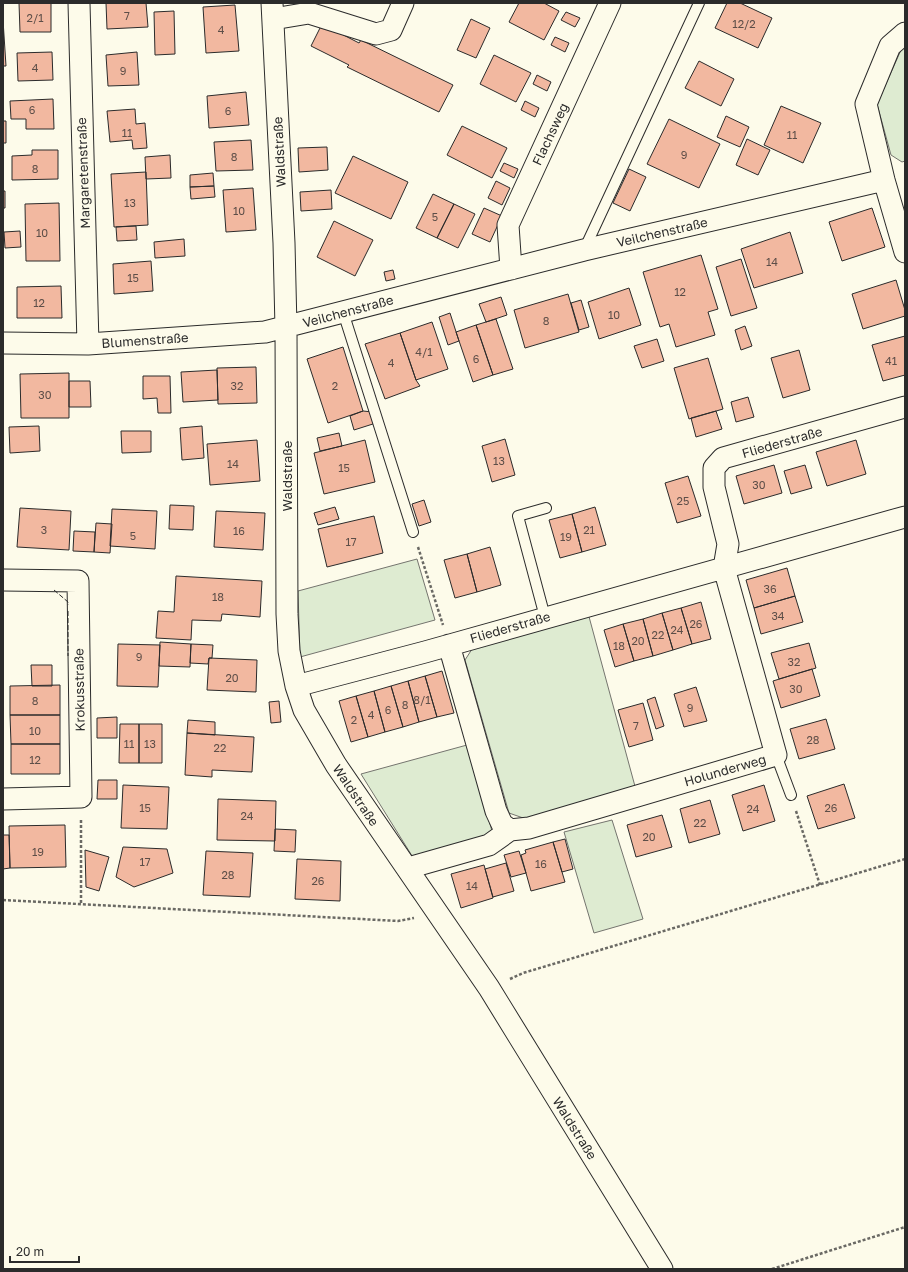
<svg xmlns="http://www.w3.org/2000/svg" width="908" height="1272" font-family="'Golos Text',sans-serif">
  <rect width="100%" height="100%" fill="#fdfbea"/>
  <path fill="#deebd1" stroke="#74746e" d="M 905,41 L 905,161 L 902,162 L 891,155 L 877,104 Z
    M 417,559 L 435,620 L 300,657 L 298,591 Z
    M 588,613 L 636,790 L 526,819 L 509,813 L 465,660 L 474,646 Z
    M 467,745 L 492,831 L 487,839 L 414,859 L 361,774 Z
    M 612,820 L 643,919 L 594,933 L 564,832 Z"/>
  <path fill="#f2b8a0" stroke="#2b2b2b" d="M 19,3 L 51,3 L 51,32 L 20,32 Z
    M 106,3 L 146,3 L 148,27 L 107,29 Z
    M 519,3 L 544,3 L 559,11 L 544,40 L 509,22 Z
    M 727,3 L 740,3 L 772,18 L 758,48 L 715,28 Z
    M 235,5 L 239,51 L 206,53 L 203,7 Z
    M 174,11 L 175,54 L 155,55 L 154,12 Z
    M 566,12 L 580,18 L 575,27 L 561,20 Z
    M 471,19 L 490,28 L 476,58 L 457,50 Z
    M 3,20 L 6,66 L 3,66 Z
    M 322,24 L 359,43 L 361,40 L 453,85 L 439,112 L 347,67 L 349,65 L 311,46 Z
    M 555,37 L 569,43 L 565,52 L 551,45 Z
    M 52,52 L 53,80 L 18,81 L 17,53 Z
    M 137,52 L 139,85 L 108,86 L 106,55 Z
    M 494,55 L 531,73 L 516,102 L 480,84 Z
    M 699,61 L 734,79 L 721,106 L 685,88 Z
    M 537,75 L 551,82 L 547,91 L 533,84 Z
    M 246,92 L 249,125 L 209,128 L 207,96 Z
    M 53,99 L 54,129 L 26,129 L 26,119 L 11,119 L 10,101 Z
    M 525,101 L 539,108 L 535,117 L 521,110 Z
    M 781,106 L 821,123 L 803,163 L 764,145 Z
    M 135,109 L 136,124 L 145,123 L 147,148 L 133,149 L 132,140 L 110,142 L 107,111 Z
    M 726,116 L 749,127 L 740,147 L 717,137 Z
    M 669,119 L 720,144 L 699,188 L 647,164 Z
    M 3,121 L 6,121 L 6,143 L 3,143 Z
    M 462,126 L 507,148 L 492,178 L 447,155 Z
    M 747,139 L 770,150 L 758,175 L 736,165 Z
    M 251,140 L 253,170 L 216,171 L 214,142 Z
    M 327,147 L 328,170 L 299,172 L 298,148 Z
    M 32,150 L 58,150 L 58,179 L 12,180 L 12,156 L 32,155 Z
    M 170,155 L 171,178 L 146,179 L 145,157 Z
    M 353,156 L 408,182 L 391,219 L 335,193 Z
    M 504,163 L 518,169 L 514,178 L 500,171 Z
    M 629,169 L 646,177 L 630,211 L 613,203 Z
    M 146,172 L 148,225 L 114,227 L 111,174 Z
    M 213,173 L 214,186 L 190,187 L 190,175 Z
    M 496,181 L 510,188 L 502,205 L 488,198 Z
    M 214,186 L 215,197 L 191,199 L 190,187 Z
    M 253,188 L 256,230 L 226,232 L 223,190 Z
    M 331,190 L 332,209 L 301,211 L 300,192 Z
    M 3,191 L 5,191 L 5,208 L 3,208 Z
    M 433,194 L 454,204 L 437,238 L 416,228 Z
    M 59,203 L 60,261 L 26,261 L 25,204 Z
    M 454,204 L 475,214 L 458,248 L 437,238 Z
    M 484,208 L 502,216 L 490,242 L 472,234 Z
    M 872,208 L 885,247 L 842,261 L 829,222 Z
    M 334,221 L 373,240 L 355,276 L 317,257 Z
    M 136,226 L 137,240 L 117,241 L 116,227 Z
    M 20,231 L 21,247 L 5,248 L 4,232 Z
    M 790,232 L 803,273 L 754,288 L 741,249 Z
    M 184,239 L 185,256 L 155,258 L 154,242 Z
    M 701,255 L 718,309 L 708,312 L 715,335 L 676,347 L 669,324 L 660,327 L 643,272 Z
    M 741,259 L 757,308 L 731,316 L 716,267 Z
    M 151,261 L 153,291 L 114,294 L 113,264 Z
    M 393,270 L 395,279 L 386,281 L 384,272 Z
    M 896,280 L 905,310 L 905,316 L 863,329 L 852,294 Z
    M 61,286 L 62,318 L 17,318 L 17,287 Z
    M 629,288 L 641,325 L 599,339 L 588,302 Z
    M 568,294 L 579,332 L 525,348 L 514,310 Z
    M 501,297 L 507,315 L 486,322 L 479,304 Z
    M 581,300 L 589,327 L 579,330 L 571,303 Z
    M 450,313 L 459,341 L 448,345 L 439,317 Z
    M 496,319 L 513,369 L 493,375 L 476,325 Z
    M 432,322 L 448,369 L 416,380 L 400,333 Z
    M 476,325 L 493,375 L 473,382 L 456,332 Z
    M 745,326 L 752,346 L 741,350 L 735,330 Z
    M 400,333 L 416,380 L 420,386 L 385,399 L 365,344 Z
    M 905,336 L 905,375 L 883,381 L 872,345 Z
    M 657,339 L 664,361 L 642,368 L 634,346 Z
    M 343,347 L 363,411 L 328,423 L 307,359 Z
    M 799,350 L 810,390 L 783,398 L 771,358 Z
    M 708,358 L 723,409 L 689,419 L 674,368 Z
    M 256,367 L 257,403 L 218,404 L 217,368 Z
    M 217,370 L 218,400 L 183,402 L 181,372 Z
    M 69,373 L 69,418 L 21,418 L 20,374 Z
    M 143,376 L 170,376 L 171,413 L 158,413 L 157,398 L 143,399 Z
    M 69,381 L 90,381 L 91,407 L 69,407 Z
    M 748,397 L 754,417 L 736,422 L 731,402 Z
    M 363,411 L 373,412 L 376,423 L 354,430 L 350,416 Z
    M 716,411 L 722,429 L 696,437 L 691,418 Z
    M 39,426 L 40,451 L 10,453 L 9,427 Z
    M 202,426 L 204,458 L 182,460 L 180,428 Z
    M 121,431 L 151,431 L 151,452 L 122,453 Z
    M 339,433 L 342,446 L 320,451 L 317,438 Z
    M 505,439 L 515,475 L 492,482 L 482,446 Z
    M 257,440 L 260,481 L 210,485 L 207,444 Z
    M 365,440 L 375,482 L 324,494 L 314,453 Z
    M 856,440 L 866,474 L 827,486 L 816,452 Z
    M 774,465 L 782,493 L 744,504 L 736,476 Z
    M 805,465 L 812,488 L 791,494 L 784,471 Z
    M 688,476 L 701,516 L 677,523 L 665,483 Z
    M 424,500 L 431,522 L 419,526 L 412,504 Z
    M 170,505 L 194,506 L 193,530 L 169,529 Z
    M 335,507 L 339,519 L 318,525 L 314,513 Z
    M 595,507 L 606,545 L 582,552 L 572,514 Z
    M 20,508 L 71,511 L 69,550 L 17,547 Z
    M 112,509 L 157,511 L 155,549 L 110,546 Z
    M 216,511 L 265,513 L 263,550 L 214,547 Z
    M 572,514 L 582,552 L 560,558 L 549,520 Z
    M 374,516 L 383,553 L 327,567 L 318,529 Z
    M 96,523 L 112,524 L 110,553 L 94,552 Z
    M 74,531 L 95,532 L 94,552 L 73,551 Z
    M 490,547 L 501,585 L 477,592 L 467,554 Z
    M 467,554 L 477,592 L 455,598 L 444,560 Z
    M 787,568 L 795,596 L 754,608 L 746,580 Z
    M 176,576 L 262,581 L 260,617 L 222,614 L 221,621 L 192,620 L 191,640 L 156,638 L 158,611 L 174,612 Z
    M 795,596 L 803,622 L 761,634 L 754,608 Z
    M 701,602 L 711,639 L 692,644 L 681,608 Z
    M 681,608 L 692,644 L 673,650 L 662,613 Z
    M 662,613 L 673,650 L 653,656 L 643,619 Z
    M 643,619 L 653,656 L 634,661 L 623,624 Z
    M 623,624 L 634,661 L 615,667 L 604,630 Z
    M 160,642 L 191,644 L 190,667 L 159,666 Z
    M 809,643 L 816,668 L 779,679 L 771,653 Z
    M 118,644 L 160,645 L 158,687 L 117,686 Z
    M 191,644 L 213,645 L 212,658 L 209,658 L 208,664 L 190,663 Z
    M 209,658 L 257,660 L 256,692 L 207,690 Z
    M 31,665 L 52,665 L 52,686 L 32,686 Z
    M 812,669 L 820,696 L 781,708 L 773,681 Z
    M 442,671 L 454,713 L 437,717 L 425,676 Z
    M 425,676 L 437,717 L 419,722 L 408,681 Z
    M 408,681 L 419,722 L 403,727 L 391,686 Z
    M 60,685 L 60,715 L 10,715 L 10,686 Z
    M 391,686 L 403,727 L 385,732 L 374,691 Z
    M 696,687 L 707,721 L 684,727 L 674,694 Z
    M 374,691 L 385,732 L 368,737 L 356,696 Z
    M 356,696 L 368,737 L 351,742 L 339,701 Z
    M 655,697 L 664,726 L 656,729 L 647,700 Z
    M 279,701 L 281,722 L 271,723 L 269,702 Z
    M 643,703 L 653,740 L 629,747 L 618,710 Z
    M 10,715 L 60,715 L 60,744 L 11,744 Z
    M 117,717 L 117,738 L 97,738 L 97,718 Z
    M 826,719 L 835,749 L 799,759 L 790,729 Z
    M 188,720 L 215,722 L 215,735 L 187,733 Z
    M 120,724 L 139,724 L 139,763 L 119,763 Z
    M 139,724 L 162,724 L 162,763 L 139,763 Z
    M 187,733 L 254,737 L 252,772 L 212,770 L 212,777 L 185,775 Z
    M 11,744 L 60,744 L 60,774 L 11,774 Z
    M 98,780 L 117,780 L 117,799 L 97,799 Z
    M 844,784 L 855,818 L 818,829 L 807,796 Z
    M 123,785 L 169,787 L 167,829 L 121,828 Z
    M 764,785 L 775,821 L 743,831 L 732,795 Z
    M 218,799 L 276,801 L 275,841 L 217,840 Z
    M 710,800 L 720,834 L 689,843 L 680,809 Z
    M 662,815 L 672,847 L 636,857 L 627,825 Z
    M 65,825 L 66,867 L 10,868 L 9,826 Z
    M 275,829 L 296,830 L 295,852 L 274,851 Z
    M 3,835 L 9,835 L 10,868 L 3,869 Z
    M 565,839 L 573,869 L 562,872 L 553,842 Z
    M 553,842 L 565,882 L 531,891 L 521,855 L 526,853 L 525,850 Z
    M 123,847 L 167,849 L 173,873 L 134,887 L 116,877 Z
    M 85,850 L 109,857 L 99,891 L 86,887 Z
    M 206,851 L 253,853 L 250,897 L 203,895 Z
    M 519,851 L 526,873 L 511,877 L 504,855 Z
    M 297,859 L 341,861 L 340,901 L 295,899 Z
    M 506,863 L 514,891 L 493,897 L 485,869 Z
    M 484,865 L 493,898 L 461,908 L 451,874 Z"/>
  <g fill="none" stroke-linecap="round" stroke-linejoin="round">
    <g stroke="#2b2b2b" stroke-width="12">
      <path id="service" d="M 584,250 L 699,3
        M 343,312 L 413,532
        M 545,617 L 518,516 L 546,508
        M 776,755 L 791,795"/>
    </g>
    <g stroke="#2b2b2b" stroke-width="23">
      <path id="minor" d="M 79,3 L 88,344
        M 272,3 L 284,243 L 286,328 L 287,614 L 289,651 L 296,686 L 304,710 L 336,765 L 489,988 L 662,1269
        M 273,19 L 309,13 L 376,34 L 391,30 L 403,3
        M 905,33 L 890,46 L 866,104 L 884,180 L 905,252
        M 511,269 L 508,225 L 610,3
        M 3,343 L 88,344 L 265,332 L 584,250 L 884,180
        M 3,580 L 78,581 L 81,797 L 3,799
        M 449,645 L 496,811 L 502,824 L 510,830 L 529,828 L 776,755 L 724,568 L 728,544 L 714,487 L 714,468 L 723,458 L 905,407
        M 296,686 L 425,652 L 905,517
        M 408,868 L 489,845 L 510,830"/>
    </g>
    <path stroke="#6a6964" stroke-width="2.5" stroke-dasharray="3 2" stroke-linecap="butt" d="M 418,547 L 443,625
      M 796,811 L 820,885
      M 81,820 L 81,905
      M 3,900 L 398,921 L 414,918
      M 510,979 L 523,973 L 905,859
      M 772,1269 L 905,1227"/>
    <use href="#service" stroke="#fdfbea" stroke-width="10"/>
    <use href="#minor" stroke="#fdfbea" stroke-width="21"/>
    <path stroke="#2b2b2b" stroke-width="1" stroke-dasharray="5 2" stroke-linecap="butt" d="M 54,590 L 68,602 L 68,605
      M 68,611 L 68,656"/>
  </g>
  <g text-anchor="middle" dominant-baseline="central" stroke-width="3" stroke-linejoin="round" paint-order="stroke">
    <g font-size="11" fill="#5d4e48">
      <text x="127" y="15">7</text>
      <text x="35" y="17">2/1</text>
      <text x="744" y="23">12/2</text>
      <text x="221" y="29">4</text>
      <text x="35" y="67">4</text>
      <text x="123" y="70">9</text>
      <text x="32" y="109">6</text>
      <text x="228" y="110">6</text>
      <text x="127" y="132">11</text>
      <text x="792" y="134">11</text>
      <text x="684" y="154">9</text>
      <text x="234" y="156">8</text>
      <text x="35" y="168">8</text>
      <text x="130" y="202">13</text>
      <text x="239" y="210">10</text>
      <text x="435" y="216">5</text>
      <text x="42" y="232">10</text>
      <text x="772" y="261">14</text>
      <text x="133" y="277">15</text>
      <text x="680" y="291">12</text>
      <text x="39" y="302">12</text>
      <text x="614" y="314">10</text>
      <text x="546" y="320">8</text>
      <text x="424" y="351">4/1</text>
      <text x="476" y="358">6</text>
      <text x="891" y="360">41</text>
      <text x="391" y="362">4</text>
      <text x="237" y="385">32</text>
      <text x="335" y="385">2</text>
      <text x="45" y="394">30</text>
      <text x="499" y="460">13</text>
      <text x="233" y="463">14</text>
      <text x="344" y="467">15</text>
      <text x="759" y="484">30</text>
      <text x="683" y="500">25</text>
      <text x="44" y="529">3</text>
      <text x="589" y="529">21</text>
      <text x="239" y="530">16</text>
      <text x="133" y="535">5</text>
      <text x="566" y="536">19</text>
      <text x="351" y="541">17</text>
      <text x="770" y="588">36</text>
      <text x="218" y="596">18</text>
      <text x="778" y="615">34</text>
      <text x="696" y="623">26</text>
      <text x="677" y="629">24</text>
      <text x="658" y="634">22</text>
      <text x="638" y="640">20</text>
      <text x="619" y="645">18</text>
      <text x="139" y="656">9</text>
      <text x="794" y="661">32</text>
      <text x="232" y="677">20</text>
      <text x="796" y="688">30</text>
      <text x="422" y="699">8/1</text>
      <text x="35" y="700">8</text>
      <text x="405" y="704">8</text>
      <text x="690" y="707">9</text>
      <text x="388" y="709">6</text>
      <text x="371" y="714">4</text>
      <text x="354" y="719">2</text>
      <text x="636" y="725">7</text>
      <text x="35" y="730">10</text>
      <text x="813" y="739">28</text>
      <text x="129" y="743">11</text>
      <text x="150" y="743">13</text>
      <text x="220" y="747">22</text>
      <text x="35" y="759">12</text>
      <text x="145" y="807">15</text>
      <text x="831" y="807">26</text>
      <text x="753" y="808">24</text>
      <text x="247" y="815">24</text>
      <text x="700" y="822">22</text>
      <text x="649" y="836">20</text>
      <text x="38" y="851">19</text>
      <text x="145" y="861">17</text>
      <text x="541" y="863">16</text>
      <text x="228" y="874">28</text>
      <text x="318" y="880">26</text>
      <text x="472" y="885">14</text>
    </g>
    <g font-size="13" fill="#2b2b2b" stroke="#fdfbea">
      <text transform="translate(550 134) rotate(-65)">Flachsweg</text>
      <text transform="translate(279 152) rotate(-93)">Waldstraße</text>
      <text transform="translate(83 173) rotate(-92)">Margaretenstraße</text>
      <text transform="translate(662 232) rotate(-13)">Veilchenstraße</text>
      <text transform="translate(348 311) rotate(-15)">Veilchenstraße</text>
      <text transform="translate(145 340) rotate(-4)">Blumenstraße</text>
      <text transform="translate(782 442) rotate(-16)">Fliederstraße</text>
      <text transform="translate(287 476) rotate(-90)">Waldstraße</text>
      <text transform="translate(510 627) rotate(-16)">Fliederstraße</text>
      <text transform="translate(79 690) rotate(-91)">Krokusstraße</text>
      <text transform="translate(725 770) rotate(-16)">Holunderweg</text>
      <text transform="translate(356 795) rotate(56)">Waldstraße</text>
      <text transform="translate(575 1128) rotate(58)">Waldstraße</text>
    </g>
  </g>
  <rect width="908" height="1272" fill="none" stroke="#2b2b2b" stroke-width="8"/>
  <path d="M10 1256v6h69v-6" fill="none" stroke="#2b2b2b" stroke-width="2"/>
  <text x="16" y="1256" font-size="12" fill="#2b2b2b" stroke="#fdfbea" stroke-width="3" paint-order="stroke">20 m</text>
</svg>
